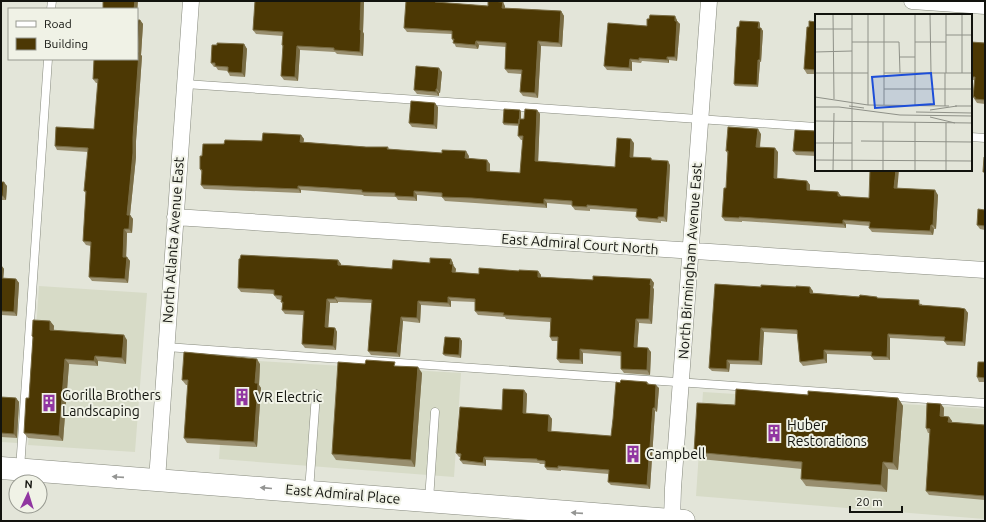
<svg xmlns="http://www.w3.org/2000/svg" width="986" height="522" font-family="Ubuntu,sans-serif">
  <rect width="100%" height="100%" fill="#e3e5d9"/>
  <path fill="#d7dbc7" d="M 39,286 L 147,293 L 135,452 L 28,445 Z
    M 226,359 L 461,373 L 454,477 L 219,459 Z
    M 703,392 L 985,409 L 985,519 L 696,496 Z
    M 1,399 L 20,401 L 18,443 L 1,442 Z"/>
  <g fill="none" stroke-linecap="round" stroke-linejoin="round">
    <g stroke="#86897d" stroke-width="9">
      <path id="lane" d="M 51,9 L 52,1
        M 185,84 L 816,127
        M 971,137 L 985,138
        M 166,347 L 985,403
        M 20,469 L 48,59
        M 309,491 L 316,394
        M 429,500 L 435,412"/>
    </g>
    <g stroke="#86897d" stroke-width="17">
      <path id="street" d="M 912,1 L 985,6
        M 175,217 L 985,270
        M 157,480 L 191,1
        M 672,520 L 673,488 L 709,1"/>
    </g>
    <g stroke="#86897d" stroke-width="23">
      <path id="secondary" d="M 1,468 L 684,521"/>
    </g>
    <use href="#lane" stroke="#fff" stroke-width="8"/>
    <use href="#street" stroke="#fff" stroke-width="16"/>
    <use href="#secondary" stroke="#fff" stroke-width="22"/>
  </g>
  <path fill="#988e6e" d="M 255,1 L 364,1 L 363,32 L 364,34 L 363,56 L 337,54 L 335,52 L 300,50 L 298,81 L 284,80 L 281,76 L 283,47 L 282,45 L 283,36 L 256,34 L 253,30 Z
    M 438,2 L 488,6 L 505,6 L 505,8 L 561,11 L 564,16 L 562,47 L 541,46 L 538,98 L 523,96 L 520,92 L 521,74 L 508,73 L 505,69 L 506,47 L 479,45 L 478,49 L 456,47 L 452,39 L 452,34 L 407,32 L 404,28 Z
    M 140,20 L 143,24 L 141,55 L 142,56 L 136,141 L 136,157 L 130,215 L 133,219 L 132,233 L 127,233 L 126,257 L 130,261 L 128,283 L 92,281 L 89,277 L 91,246 L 86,245 L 83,241 L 86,193 L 84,191 L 88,152 L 57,150 L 55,146 L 94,129 L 98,83 L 96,83 L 93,79 Z
    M 677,20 L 677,21 L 680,24 L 677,61 L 669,60 L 669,63 L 642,61 L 641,63 L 632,62 L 632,71 L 607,70 L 604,66 Z
    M 759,22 L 760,24 L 760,28 L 761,28 L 763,31 L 761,62 L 760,62 L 758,87 L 735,86 L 734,84 L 739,27 Z
    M 816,22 L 816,74 L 807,74 L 804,69 L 809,27 Z
    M 971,42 L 985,43 L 985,104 L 977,103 L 973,97 L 974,80 L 971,80 Z
    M 244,44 L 247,49 L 245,77 L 230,76 L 228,72 L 228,71 L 218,70 L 216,67 L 214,67 L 211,63 L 217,45 Z
    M 442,72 L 440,93 L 439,93 L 439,96 L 417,94 L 414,90 Z
    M 438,107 L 437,129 L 412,127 L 409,123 Z
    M 537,110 L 540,114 L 538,161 L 615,167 L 634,143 L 633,157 L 651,158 L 652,160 L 670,165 L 667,222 L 661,221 L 661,223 L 639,221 L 636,217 L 637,212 L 590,209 L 590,211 L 575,210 L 572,206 L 572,205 L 547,203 L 547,208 L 475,203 L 445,201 L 442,197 L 417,195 L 417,201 L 398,200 L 396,197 L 364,196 L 363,195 L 301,190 L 301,193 L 204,189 L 201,185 L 202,173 L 200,169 L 202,156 L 224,144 L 262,141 L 301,135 L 304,139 L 303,142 L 366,147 L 388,147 L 389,149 L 469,156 L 468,159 L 490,164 L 490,171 L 520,173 L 523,140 L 521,140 L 518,136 L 519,126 L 504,125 L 503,123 L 521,112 L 521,119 L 524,119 Z
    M 816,131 L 816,156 L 796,155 L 793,151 Z
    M 761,134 L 760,148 L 778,152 L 777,178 L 807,181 L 810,185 L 810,190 L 838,192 L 841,197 L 869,198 L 898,188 L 938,195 L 936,229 L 934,229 L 933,235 L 872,232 L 869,228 L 870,226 L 846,224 L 846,228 L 742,221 L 742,222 L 725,221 L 722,217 L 726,188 L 728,154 L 726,151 Z
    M 1,182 L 7,186 L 6,200 L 1,200 Z
    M 985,210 L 985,230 L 980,229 L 977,225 Z
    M 240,259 L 338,260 L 341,264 L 341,265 L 392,269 L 451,259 L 453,263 L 453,265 L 456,269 L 455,272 L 479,274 L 519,271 L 538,271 L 541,275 L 541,277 L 593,280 L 651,279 L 654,283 L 653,288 L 654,289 L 652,324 L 639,323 L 637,348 L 651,352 L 650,375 L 624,373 L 621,369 L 621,356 L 583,353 L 583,364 L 560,363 L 557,359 L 558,341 L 552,341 L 550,337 L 550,322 L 506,319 L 505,317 L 478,315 L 475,311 L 475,302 L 451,301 L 451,307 L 421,305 L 420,323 L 403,321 L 400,357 L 371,355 L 368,351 L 372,303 L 338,302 L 338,303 L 330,303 L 328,327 L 335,328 L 337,332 L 336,350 L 305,348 L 302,344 L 303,315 L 285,314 L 282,310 L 282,303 L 281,302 L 281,300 L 277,299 L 274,295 L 274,294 L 241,292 L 238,288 Z
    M 1,265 L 4,269 L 3,278 L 16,279 L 19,283 L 17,316 L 1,315 Z
    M 715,284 L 813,291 L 813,293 L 878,298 L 922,304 L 922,305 L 965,309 L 968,313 L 965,346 L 947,345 L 944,341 L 890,338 L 890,360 L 874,360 L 871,356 L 827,354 L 827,363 L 803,366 L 800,362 L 797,334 L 764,332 L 762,365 L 730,364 L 729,372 L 712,371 L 709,368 Z
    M 50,321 L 54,326 L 54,330 L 127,340 L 126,364 L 98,361 L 98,366 L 69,364 L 63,441 L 28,438 L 24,433 L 29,398 L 33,338 L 32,336 Z
    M 460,338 L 462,341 L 461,358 L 445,356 L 443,354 Z
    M 985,362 L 985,382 L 979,382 L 977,377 Z
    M 260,364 L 259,385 L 261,388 L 257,447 L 187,443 L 184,438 L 188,385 L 186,385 L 182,380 Z
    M 397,366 L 422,373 L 415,467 L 336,460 L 332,454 Z
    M 647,382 L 649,384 L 659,388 L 657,412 L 655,411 L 650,489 L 611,485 L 608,482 L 609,474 L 561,470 L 561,471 L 547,470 L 545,467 L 545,464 L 540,464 L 539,463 L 486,460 L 486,466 L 463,464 L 460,460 L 460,457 L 459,457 L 456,453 L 502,410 L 524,390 L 527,394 L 526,413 L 549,415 L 552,419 L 551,432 L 611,436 L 613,419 L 620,383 Z
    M 808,395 L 898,398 L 903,406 L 898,470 L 888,469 L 887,492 L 806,486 L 801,479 L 802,469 L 700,459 L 694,452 L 735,405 Z
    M 1,397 L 16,398 L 19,402 L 17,438 L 1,437 Z
    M 944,408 L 944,416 L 949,417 L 952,421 L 952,422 L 985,425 L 985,500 L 929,495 L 926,491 L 930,433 L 928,433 L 926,428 Z"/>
  <path fill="#796c44" d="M 135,1 L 138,1 L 137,18 L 137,9 L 134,9 Z
    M 361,1 L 364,1 L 363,32 L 364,34 L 363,56 L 360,52 L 360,30 Z
    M 503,2 L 505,6 L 505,12 L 502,8 Z
    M 561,11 L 564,16 L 562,47 L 559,43 Z
    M 675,16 L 677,20 L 677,24 L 675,21 Z
    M 140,20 L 143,24 L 141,55 L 142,56 L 136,141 L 136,157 L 130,215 L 133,219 L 132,233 L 129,229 L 127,215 Z
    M 677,21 L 680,24 L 677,61 L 675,57 Z
    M 759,22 L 760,24 L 760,30 L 758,28 Z
    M 761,28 L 763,31 L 761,62 L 760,60 Z
    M 476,41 L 479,45 L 478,49 L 475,45 Z
    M 538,41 L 541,46 L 538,98 L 535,93 Z
    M 244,44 L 247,49 L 245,77 L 242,73 Z
    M 297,46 L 300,50 L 298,81 L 295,77 Z
    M 667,57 L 669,60 L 669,63 L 667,60 Z
    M 630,59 L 632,62 L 632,71 L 629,68 Z
    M 758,60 L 760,62 L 758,87 L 757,85 Z
    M 439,68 L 442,72 L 440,93 L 437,89 Z
    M 436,89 L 439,93 L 439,96 L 436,92 Z
    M 435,103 L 438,107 L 437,129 L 434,125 Z
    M 520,110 L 521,112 L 521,126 L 519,124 Z
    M 537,110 L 540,114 L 538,165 L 535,161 Z
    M 758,129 L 761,134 L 759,152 L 756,147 Z
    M 301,135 L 304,139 L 303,146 L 300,142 Z
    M 631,139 L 634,143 L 633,161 L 630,157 Z
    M 1,148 L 2,150 L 1,170 Z
    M 775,148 L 778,152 L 777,182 L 774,178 Z
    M 466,151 L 469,156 L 468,163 L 465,158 Z
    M 487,160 L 490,164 L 490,175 L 487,171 Z
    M 668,161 L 670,165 L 667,222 L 664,217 Z
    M 896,170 L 899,170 L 897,192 L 894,188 Z
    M 807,181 L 810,185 L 810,194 L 807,190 Z
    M 4,182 L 7,186 L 6,200 L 3,196 Z
    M 298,186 L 301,190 L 301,193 L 298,189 Z
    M 935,190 L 938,195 L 936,229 L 933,225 Z
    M 414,191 L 417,195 L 417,201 L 414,197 Z
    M 838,192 L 841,196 L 841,201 L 838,196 Z
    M 544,199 L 547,203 L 547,208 L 544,204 Z
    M 843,220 L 846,224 L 846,228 L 843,224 Z
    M 931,225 L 934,229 L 933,235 L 930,231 Z
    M 124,229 L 127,233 L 126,261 L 123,257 Z
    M 127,257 L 130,261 L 128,283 L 125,279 Z
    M 451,259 L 453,263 L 453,265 L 456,269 L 455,276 L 452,272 L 450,264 Z
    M 338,260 L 341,264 L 341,269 L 338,265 Z
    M 1,265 L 4,269 L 3,282 L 1,279 Z
    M 538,271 L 541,275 L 541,281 L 538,277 Z
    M 16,279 L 19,283 L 17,316 L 14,312 Z
    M 651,279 L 654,283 L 653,288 L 654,289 L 652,324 L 649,319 Z
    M 810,287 L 813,291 L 812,297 L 810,293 Z
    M 335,297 L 338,302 L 338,303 L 335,299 Z
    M 448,297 L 451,301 L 451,307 L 448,303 Z
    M 327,299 L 330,303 L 328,331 L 325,327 Z
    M 418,301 L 421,305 L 420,323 L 417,318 Z
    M 965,309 L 968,313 L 965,346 L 963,342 Z
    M 401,317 L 403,321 L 400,357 L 397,353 Z
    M 636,319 L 639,323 L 637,352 L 634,347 Z
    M 50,321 L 54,326 L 53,335 L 50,330 Z
    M 335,328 L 337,332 L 336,350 L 333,346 Z
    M 761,328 L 764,332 L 762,365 L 759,361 Z
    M 888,334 L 890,338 L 890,360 L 887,357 Z
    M 124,335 L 127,340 L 126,364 L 122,358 Z
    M 460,338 L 462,341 L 461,358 L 459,355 Z
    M 648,348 L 651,352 L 650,375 L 647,370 Z
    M 580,349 L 583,353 L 583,364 L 580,360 Z
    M 824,350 L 827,354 L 827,363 L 824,359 Z
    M 95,356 L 98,361 L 98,366 L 94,361 Z
    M 65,359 L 69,364 L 63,441 L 59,436 Z
    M 257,359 L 260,364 L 259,385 L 261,388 L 257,447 L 254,442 L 255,383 Z
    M 727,360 L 730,364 L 729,372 L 727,369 Z
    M 418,367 L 422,373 L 415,467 L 411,460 Z
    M 656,385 L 659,388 L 657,412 L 655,408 Z
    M 524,390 L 527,394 L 526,417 L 523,413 Z
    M 16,398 L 19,402 L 17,438 L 14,434 Z
    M 898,398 L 903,406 L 898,470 L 893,463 Z
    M 941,404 L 944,408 L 943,420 L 940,416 Z
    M 653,408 L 655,411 L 650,489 L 647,485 Z
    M 549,415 L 552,419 L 551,435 L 548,431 Z
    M 949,417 L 952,421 L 951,426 L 948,422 Z
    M 484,457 L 486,460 L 486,466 L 483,463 Z
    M 883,462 L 888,469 L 887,492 L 881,485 Z"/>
  <path fill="#4c3804" stroke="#796c44" d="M 103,1 L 135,1 L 134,9 L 103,9 Z
    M 255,1 L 361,1 L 360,30 L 361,30 L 360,52 L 334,50 L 334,48 L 297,46 L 295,77 L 281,76 L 283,45 L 282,45 L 283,32 L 253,30 Z
    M 406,1 L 435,1 L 435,2 L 488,6 L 488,1 L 492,1 L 503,2 L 502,8 L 561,11 L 559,43 L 538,41 L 535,93 L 520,92 L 522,70 L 505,69 L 506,43 L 476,41 L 475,45 L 453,43 L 454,39 L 452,39 L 452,31 L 404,28 Z
    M 650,15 L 675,16 L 675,21 L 677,21 L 675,57 L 667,57 L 667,60 L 639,58 L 639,60 L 630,59 L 629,68 L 604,66 L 608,23 L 647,26 L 647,19 L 649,19 Z
    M 137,20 L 140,20 L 138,52 L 139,52 L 133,137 L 133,153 L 127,215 L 130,215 L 129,229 L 124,229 L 123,257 L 127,257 L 125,279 L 89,277 L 91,242 L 83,241 L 86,191 L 84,191 L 88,148 L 55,146 L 56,127 L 94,129 L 98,79 L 93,79 L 94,59 L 137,59 Z
    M 740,21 L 759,22 L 758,28 L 761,28 L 760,60 L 758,60 L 757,85 L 734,84 L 737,27 L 739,27 Z
    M 809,21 L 816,22 L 816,70 L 804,69 L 807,27 L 809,27 Z
    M 971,42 L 985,43 L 985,100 L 975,99 L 975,97 L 973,97 L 975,77 L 971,77 Z
    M 217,43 L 244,44 L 242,73 L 228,72 L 228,67 L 215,66 L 215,63 L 211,63 L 212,45 L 217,45 Z
    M 416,66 L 439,68 L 437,89 L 436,89 L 436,92 L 414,90 Z
    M 411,101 L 435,103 L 434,125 L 409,123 Z
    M 504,109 L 520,110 L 519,124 L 503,123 Z
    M 525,109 L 537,110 L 535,161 L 615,167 L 617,138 L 631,139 L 630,157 L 651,158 L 651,160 L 668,161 L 664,217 L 658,217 L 658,219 L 636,217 L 637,209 L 587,205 L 587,207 L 572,206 L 572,201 L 544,199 L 544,204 L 472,198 L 442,197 L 442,193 L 414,191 L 414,197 L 395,196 L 395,193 L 362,192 L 362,190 L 298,186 L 298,189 L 201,185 L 202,170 L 200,169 L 200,156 L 202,156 L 203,144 L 224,144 L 225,140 L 262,141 L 263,133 L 301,135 L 300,142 L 366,147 L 388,147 L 387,149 L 442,153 L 442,150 L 466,151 L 465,158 L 487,160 L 487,171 L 520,173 L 523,136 L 518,136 L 519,119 L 524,119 Z
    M 728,127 L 758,129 L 756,147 L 775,148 L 774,178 L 807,181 L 807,190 L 838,192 L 838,196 L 869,198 L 870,170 L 896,170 L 894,188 L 935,190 L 933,225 L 931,225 L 930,231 L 869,228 L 870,222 L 843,220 L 843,224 L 739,217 L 739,218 L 722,217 L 724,188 L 726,188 L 728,151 L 726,151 Z
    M 795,130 L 816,131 L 816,152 L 793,151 Z
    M 984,157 L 985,157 L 985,172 L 983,172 Z
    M 1,182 L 4,182 L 3,196 L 1,196 Z
    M 978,209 L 985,210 L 985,229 L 985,226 L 977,225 Z
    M 241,255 L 338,260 L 338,265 L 392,269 L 393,260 L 430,263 L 430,258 L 451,259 L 450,264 L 453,264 L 452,272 L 479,274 L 479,268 L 519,271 L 519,270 L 538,271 L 538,277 L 593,280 L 593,276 L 651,279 L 650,285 L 651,285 L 649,319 L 636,319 L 634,347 L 648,348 L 647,370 L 621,369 L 621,352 L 580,349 L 580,360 L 557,359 L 558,337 L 550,337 L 551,318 L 503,315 L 504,313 L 475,311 L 475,299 L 448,297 L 448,303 L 418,301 L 417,318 L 401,317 L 397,353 L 368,351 L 372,300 L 335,297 L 335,299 L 327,299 L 325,327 L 335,328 L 333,346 L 302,344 L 304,311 L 282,310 L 283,302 L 281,302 L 282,296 L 274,295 L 274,290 L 238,288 L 239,259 L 240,259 Z
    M 1,278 L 16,279 L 14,312 L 1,311 Z
    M 715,284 L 761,287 L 761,285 L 796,287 L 796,286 L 810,287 L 810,293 L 859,297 L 860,295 L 877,297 L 877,298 L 919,300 L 919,305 L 960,308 L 965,309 L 963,342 L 944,341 L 945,337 L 888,334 L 887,357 L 871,356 L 872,352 L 824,350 L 824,359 L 800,362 L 797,330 L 761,328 L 759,361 L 727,360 L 727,369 L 709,368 Z
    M 33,320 L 50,321 L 50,330 L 124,335 L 122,358 L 95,356 L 94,361 L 65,359 L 59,436 L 24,433 L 26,398 L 29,398 L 33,337 L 32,336 Z
    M 445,337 L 460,338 L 459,355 L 443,354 Z
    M 184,352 L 257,359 L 255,383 L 258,383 L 254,442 L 184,438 L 188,380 L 182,380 Z
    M 366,360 L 395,362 L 394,366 L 418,367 L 411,460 L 332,454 L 338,362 L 365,364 Z
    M 978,362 L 985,362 L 985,378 L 977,377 Z
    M 621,380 L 647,382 L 647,384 L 656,385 L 655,408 L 653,408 L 647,485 L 608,482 L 609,470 L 558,466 L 558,468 L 545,467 L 545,461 L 537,460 L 537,459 L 484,457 L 483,463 L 460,460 L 461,454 L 456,453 L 460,407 L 502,410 L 503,389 L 524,390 L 523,413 L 549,415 L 548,431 L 611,436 L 613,419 L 616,382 L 620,383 Z
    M 736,389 L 808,395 L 808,391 L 898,398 L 893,463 L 883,462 L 881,485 L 801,479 L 802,462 L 694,452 L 697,403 L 735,405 Z
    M 1,397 L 16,398 L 14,434 L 1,433 Z
    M 927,403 L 941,404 L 940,416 L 949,417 L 948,422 L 985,425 L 985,496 L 926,491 L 930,429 L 926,428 Z"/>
  <defs><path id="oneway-solid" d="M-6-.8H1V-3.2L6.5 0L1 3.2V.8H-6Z"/></defs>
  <g fill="#949593">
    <use href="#oneway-solid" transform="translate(118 477) rotate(-176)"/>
    <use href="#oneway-solid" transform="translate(266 488) rotate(-175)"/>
    <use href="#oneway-solid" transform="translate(577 513) rotate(-176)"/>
  </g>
  <defs>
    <g id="building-bare" transform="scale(1.38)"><path d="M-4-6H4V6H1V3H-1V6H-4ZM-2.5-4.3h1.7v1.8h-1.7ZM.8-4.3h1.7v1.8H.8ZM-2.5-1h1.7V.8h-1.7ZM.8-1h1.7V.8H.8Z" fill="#9136a1" stroke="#f0f2e6" stroke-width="2.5" paint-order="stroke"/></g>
  </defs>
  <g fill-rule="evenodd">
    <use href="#building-bare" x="242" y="397"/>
    <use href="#building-bare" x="49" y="403"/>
    <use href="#building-bare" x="774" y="433"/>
    <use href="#building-bare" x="633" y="454"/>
  </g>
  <g text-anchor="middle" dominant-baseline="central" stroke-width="4" stroke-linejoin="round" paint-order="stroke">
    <g font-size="14" fill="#12130e" stroke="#f0f2e6">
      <text transform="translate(173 240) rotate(-86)">North Atlanta Avenue East</text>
      <text transform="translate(580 244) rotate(4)">East Admiral Court North</text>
      <text transform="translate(690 261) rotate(-86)">North Birmingham Avenue East</text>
      <text transform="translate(343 494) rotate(5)">East Admiral Place</text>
    </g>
    <g font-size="14" fill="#12130e" stroke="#f0f2e6" text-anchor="start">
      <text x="62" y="395">Gorilla Brothers<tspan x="62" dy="16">Landscaping</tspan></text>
      <text x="255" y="397">VR Electric</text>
      <text x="787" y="425">Huber<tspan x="787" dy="16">Restorations</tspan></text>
      <text x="646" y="454">Campbell</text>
    </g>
  </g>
  <g transform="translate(815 14)">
    <rect width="157" height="157" fill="#e3e5d9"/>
    <path fill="none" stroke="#8f9188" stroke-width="1" d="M 0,0 L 0,83M 18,0 L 19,85M 37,0 L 37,157M 100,0 L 100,91M 115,0 L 116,59M 131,0 L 131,59M 147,0 L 147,59M 0,15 L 37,15M 131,21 L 157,21M 37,28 L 84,28 L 85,59M 100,28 L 131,28M 0,38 L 37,37M 85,43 L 100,43M 0,59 L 53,59M 69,59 L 157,59M 69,75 L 157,75M 0,83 L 53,91 L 134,92M 53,91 L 53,0M 69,91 L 69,0M 34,92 L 49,94M 130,92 L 130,59M 140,92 L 157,92M 0,93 L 24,93 L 85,101 L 157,102M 115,96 L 142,92M 101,98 L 157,99M 115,103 L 140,109M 0,107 L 157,109M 46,127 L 157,128M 0,129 L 37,129M 0,146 L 157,147M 0,157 L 0,99M 18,157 L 19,99M 68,157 L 68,108M 100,157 L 100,108M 131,157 L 131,109"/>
    <path fill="#1d4ed8" fill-opacity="0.15" stroke="#1d4ed8" stroke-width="2" d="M 116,59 L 119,90 L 60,94 L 57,63 Z"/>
    <rect width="157" height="157" fill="none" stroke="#12130e" stroke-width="2"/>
  </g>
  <rect width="986" height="522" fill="none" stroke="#12130e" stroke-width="4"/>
  <rect x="8" y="8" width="130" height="52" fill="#f0f2e6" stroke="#979990"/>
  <rect x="16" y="21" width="20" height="6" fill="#ffffff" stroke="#979990"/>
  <text x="44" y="28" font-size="12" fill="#12130e">Road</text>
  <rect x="16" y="38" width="20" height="12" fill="#4c3804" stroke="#979990"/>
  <text x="44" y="48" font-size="12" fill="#12130e">Building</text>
  <g transform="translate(28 494) rotate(4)"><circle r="19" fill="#f0f2e6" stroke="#979990"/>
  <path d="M0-3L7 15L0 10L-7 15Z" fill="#9136a1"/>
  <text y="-6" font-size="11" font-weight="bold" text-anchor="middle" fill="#12130e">N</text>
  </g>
  <path d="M850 506v6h52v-6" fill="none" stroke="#12130e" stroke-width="2"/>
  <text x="856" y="506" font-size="12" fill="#12130e" stroke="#f0f2e6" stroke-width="3" paint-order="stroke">20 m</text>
</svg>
